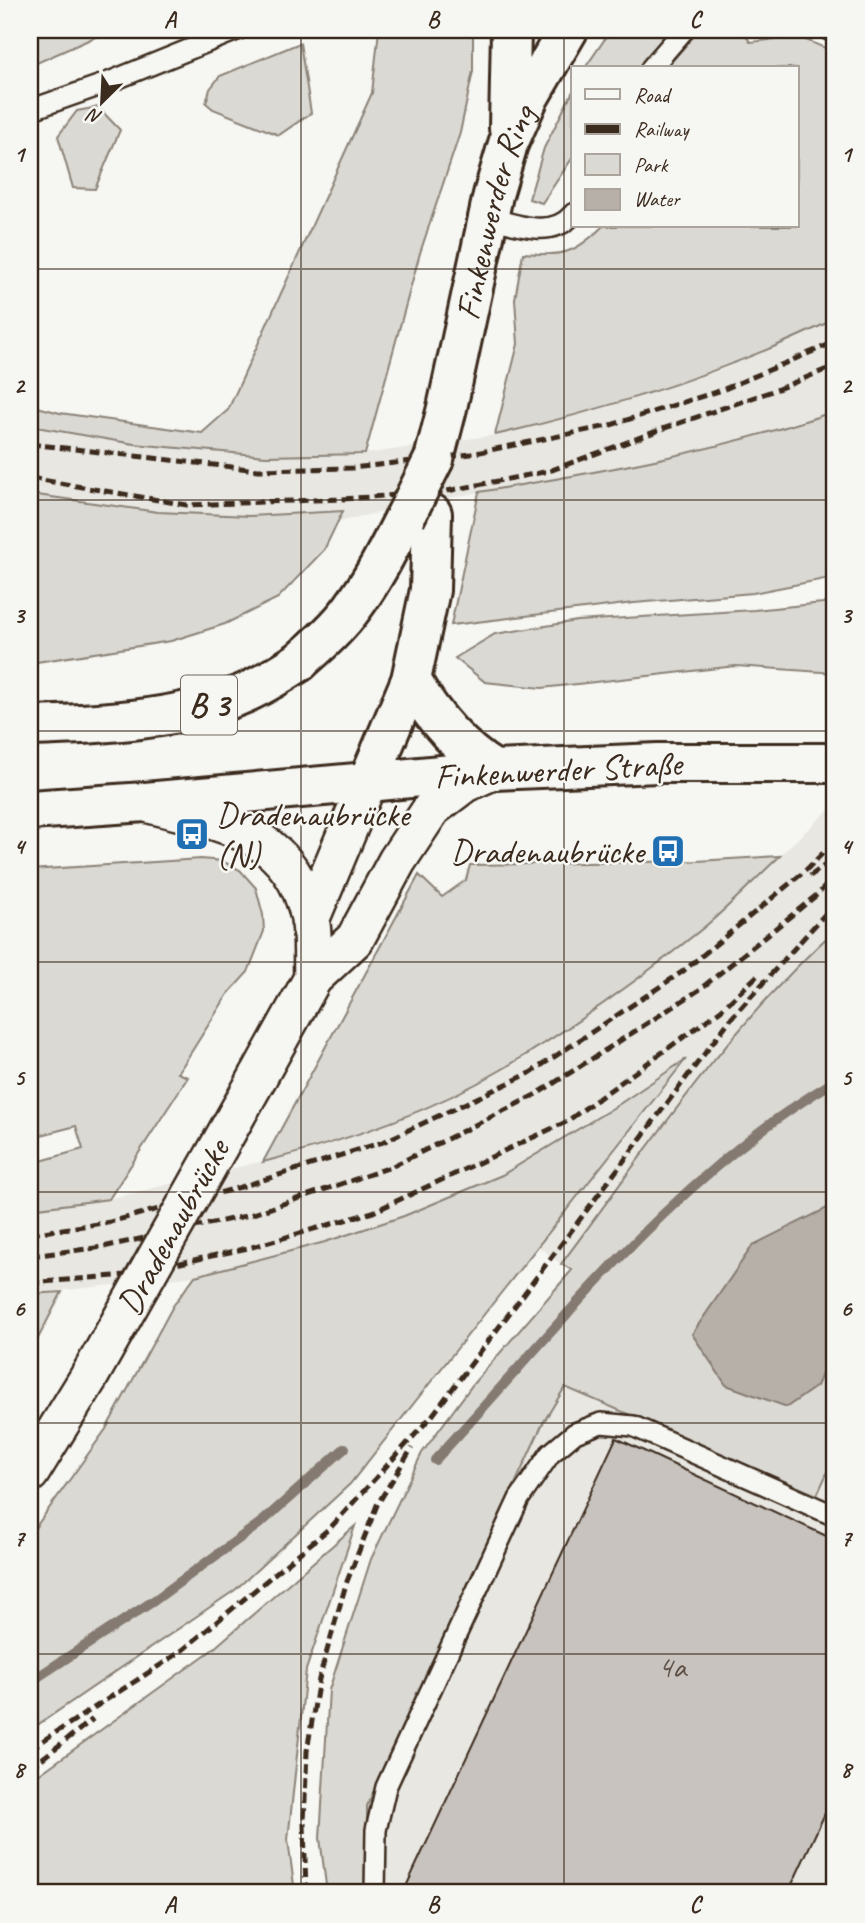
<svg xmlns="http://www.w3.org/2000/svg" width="865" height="1923" font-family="Caveat,sans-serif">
  <rect width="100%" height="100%" fill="#f6f6f2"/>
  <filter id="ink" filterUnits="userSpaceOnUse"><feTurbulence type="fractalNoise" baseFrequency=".0143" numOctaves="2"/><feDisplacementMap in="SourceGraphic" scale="14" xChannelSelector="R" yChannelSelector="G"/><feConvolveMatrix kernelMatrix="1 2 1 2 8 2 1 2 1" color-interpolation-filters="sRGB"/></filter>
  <g filter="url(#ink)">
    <path fill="#e8e7e2" d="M 835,319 L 835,411 L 789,427 L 709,448 L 617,469 L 479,492 L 334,522 L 30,505 L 30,426 L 134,444 L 266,456 L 365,454 L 495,435 L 608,407 L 726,368 Z
      M 835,804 L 835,930 L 813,950 L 739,1030 L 561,1264 L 538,1246 L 684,1061 L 618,1105 L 503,1175 L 404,1216 L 325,1242 L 229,1269 L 195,1276 L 30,1294 L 30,1209 L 109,1199 L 324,1146 L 415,1112 L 500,1071 L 590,1012 L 702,928 Z
      M 565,1386 L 816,1495 L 835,1456 L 835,1893 L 367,1893 L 367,1806 L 543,1423 Z"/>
    <path fill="#dad9d3" stroke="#8a8278" stroke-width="2" d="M 30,30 L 111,30 L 30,66 Z
      M 379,30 L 473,30 L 473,71 L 460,133 L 420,253 L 365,454 L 266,456 L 134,444 L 30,426 L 30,405 L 60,413 L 202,433 L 228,410 L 372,93 Z
      M 611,30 L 674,30 L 640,68 L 585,68 Z
      M 699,30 L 743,30 L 750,42 L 799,37 L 835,52 L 835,319 C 726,372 613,408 495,435 L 518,344 L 515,299 L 523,253 C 562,256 574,255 603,226 L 797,226 L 797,68 L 666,68 Z
      M 300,43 L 311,113 L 279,135 L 213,109 L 206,103 L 210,89 L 220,76 Z
      M 573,91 L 573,157 L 542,203 L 529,199 L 544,148 Z
      M 98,107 L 120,130 L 95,189 L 73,188 L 58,136 L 77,111 Z
      M 835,411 L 835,577 L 753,593 L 634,603 L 451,625 L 479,492 C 600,472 720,451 835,411 Z
      M 30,494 L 158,512 L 249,516 L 343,511 L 324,550 L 278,598 L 225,624 L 171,641 L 30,663 Z
      M 835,599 L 835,673 L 736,666 L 542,688 L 485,682 L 455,658 L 495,634 L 577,621 L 754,610 L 823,603 Z
      M 780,856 C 754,880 729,907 702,929 C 640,979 570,1029 501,1070 C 430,1112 342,1142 263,1162 L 419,875 L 442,897 L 466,880 L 470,865 L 697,861 Z
      M 201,859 L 222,861 L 240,870 L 256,888 L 263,915 L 264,931 L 248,972 L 228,994 L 178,1073 L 188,1077 L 109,1199 L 30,1209 L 30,1164 L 83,1149 L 76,1126 L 30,1138 L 30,870 Z
      M 835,930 L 835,1456 L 817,1495 L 565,1387 L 543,1423 L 367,1806 L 367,1893 L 327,1893 L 320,1838 L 329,1690 L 371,1559 L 422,1453 L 473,1384 L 572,1270 L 561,1264 C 647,1149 729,1027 835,930 Z
      M 686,1059 L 350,1484 L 235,1590 L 30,1730 L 30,1535 L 106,1429 L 173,1306 L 195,1276 L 325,1242 L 404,1216 L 502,1175 L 618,1105 Z
      M 62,1292 L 30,1354 L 30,1294 Z
      M 355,1526 L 306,1670 L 288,1840 L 295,1893 L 30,1893 L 30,1781 L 212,1650 Z"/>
    <path fill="#b6b0a9" stroke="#857a71" stroke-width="2" d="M 835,1204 L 835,1343 L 817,1386 L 787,1407 L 726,1385 L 692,1334 L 753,1245 Z"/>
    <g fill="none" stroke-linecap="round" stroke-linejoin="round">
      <path stroke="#857a71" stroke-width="10" d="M 435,1460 C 560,1326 675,1175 835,1081
        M 30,1682 L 155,1600 L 263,1521 L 345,1448"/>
    </g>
    <path fill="#c8c3be" stroke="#3b2a1e" stroke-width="2" d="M 616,1438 L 835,1540 L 835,1792 L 788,1893 L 403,1893 Z"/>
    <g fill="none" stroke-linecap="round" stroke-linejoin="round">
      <g stroke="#3b2a1e" stroke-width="24">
        <path id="lane" d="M 829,30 L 835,33
          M 651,68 L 684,30
          M 30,110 L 104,84 L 237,30
          M 487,217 C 514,224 552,240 573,214
          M 375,1893 L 376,1830 L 386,1787 L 519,1499 L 550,1454 L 575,1433 L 601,1423 L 633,1426 L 835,1516"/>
      </g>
      <g stroke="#3b2a1e" stroke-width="42">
        <path id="street" d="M 150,804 C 224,823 291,832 310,918 C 314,937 312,959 313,978
          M 310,920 L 368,782
          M 258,1077 L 313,978 L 355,939 L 397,861 L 432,808 L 465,783 L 492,771
          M 30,1473 L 89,1377"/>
      </g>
      <g stroke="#3b2a1e" stroke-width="44">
        <g id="secondary">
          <path d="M 509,128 L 511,30"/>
          <path id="s1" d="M 434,459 L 447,408 L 493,195 L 508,144 L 529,97 L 568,30"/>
          <path d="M 432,514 L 430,590 L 411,680 L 368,782 L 494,770 L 658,763 L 835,763"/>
          <path d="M 299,662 C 318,645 338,628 353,607 C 374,579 389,548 405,517"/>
          <path d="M 411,680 C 432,716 458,748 494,770"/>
        </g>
      </g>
      <g stroke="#3b2a1e" stroke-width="44">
        <path id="primary" d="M 30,726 C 99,724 172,721 238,696 C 260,687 279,675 299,662
          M 30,810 L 145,802 L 368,782"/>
      </g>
      <use href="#lane" stroke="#f6f6f2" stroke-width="19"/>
      <use href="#street" stroke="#f6f6f2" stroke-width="37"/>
      <use href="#secondary" stroke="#f6f6f2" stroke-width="38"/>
      <use href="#primary" stroke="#f6f6f2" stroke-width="38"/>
      <path stroke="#3b2a1e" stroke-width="5" stroke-dasharray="10 5" stroke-linecap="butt" d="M 30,444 L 258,470 L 353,468 L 471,454 L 608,426 L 722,390 L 835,342
        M 30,478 L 187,505 L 341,499 L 442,492 L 549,471 L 668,427 L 778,389 L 835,366
        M 810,876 L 835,858
        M 30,1234 L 110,1222 L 241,1187 L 383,1142 L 530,1073 L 682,972 L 805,871 L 835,841
        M 30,1256 L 103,1247 L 250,1215 L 391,1167 L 537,1094 L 699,990 L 818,894 L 835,876
        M 30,1283 L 127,1275 L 252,1247 L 373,1212 L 566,1122 L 721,1010 L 759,974
        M 30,1749 L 179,1653 L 331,1527 L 432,1416 L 729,1021 L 835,903
        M 30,1768 L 93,1719
        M 306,1893 L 304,1823 L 307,1751 L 319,1679 L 346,1584 L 377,1505 L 412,1448"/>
      <g stroke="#3b2a1e" stroke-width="42" stroke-linecap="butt">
        <path id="street-bridge" d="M 89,1377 L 258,1077"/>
      </g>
      <g stroke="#3b2a1e" stroke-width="44" stroke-linecap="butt">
        <path id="secondary-bridge" d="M 405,517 L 434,459"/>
      </g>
      <use href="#street-bridge" stroke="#f6f6f2" stroke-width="37"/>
      <use href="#secondary-bridge" stroke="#f6f6f2" stroke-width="38"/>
    </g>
  </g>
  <path fill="none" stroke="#3b2a1e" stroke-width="2" stroke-opacity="0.55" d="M 301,30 L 301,1893M 564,30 L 564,1893M 30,269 L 835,269M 30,500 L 835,500M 30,731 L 835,731M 30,962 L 835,962M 30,1192 L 835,1192M 30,1423 L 835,1423M 30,1654 L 835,1654"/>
  <defs>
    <g id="bus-square" transform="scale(1.75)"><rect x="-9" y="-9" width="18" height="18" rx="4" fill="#1f6fb2" stroke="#f6f6f2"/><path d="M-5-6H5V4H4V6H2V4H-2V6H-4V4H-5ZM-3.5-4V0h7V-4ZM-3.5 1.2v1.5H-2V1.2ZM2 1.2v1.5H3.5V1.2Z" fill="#fff"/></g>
  </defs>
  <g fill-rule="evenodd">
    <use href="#bus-square" x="192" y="834"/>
    <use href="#bus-square" x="668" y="851"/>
  </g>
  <g text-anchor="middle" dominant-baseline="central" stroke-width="5" stroke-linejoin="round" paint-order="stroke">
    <g font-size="32" fill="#5e5046">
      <text x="672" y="1666">4a</text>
    </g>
    <rect fill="#f6f6f2" stroke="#73675e" stroke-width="2" x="181" y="675.5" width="56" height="59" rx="5"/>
    <g font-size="33" font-weight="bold" fill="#3b2a1e">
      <text x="209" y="705">B 3</text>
    </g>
    <g font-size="35" fill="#3b2a1e" stroke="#f6f6f2">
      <text stroke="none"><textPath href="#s1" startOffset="254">Finkenwerder Ring</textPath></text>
      <text transform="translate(558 770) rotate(-3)">Finkenwerder Straße</text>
      <text transform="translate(173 1227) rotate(-61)">Dradenaubrücke</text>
    </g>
    <g font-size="35" fill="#3b2a1e" stroke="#f6f6f2" text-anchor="start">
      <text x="216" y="814">Dradenaubrücke<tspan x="216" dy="40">(N)</tspan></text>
      <text x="644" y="851" text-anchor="end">Dradenaubrücke</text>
    </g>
  </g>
  <rect width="865" height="1923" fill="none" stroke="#f6f6f2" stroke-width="77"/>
  <rect x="571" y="66" width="228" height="161" fill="#f6f6f2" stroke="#aba49d" stroke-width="2"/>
  <rect x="585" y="89" width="35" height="10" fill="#f6f6f2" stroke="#aba49d" stroke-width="2"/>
  <text x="634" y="102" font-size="21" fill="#3b2a1e">Road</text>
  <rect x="585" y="124" width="35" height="10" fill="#3b2a1e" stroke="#aba49d" stroke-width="2"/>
  <text x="634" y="136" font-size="21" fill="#3b2a1e">Railway</text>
  <rect x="585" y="154" width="35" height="21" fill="#dad9d3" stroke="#aba49d" stroke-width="2"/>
  <text x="634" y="172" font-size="21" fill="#3b2a1e">Park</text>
  <rect x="585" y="189" width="35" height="21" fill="#b6b0a9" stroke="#aba49d" stroke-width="2"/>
  <text x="634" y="206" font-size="21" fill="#3b2a1e">Water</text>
  <g transform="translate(102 102) rotate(204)" stroke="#f6f6f2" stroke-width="5" paint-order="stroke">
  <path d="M0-5L12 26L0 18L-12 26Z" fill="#3b2a1e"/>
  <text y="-10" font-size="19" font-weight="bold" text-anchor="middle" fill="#3b2a1e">N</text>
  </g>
  <rect x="38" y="38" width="788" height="1846" fill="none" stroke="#3b2a1e" stroke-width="2.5"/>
  <g font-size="23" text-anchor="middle" font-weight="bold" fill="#3b2a1e">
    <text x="170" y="27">A</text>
    <text x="433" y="27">B</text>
    <text x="695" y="27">C</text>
    <text x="19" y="162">1</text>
    <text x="846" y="162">1</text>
    <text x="19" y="393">2</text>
    <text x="846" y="393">2</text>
    <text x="19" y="623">3</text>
    <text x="846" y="623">3</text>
    <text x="19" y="854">4</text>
    <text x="846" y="854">4</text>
    <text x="19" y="1085">5</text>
    <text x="846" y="1085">5</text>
    <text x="19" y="1316">6</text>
    <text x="846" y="1316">6</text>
    <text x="19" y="1546">7</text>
    <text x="846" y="1546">7</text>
    <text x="19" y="1777">8</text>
    <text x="846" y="1777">8</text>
    <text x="170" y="1912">A</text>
    <text x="433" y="1912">B</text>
    <text x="695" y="1912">C</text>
  </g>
</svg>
